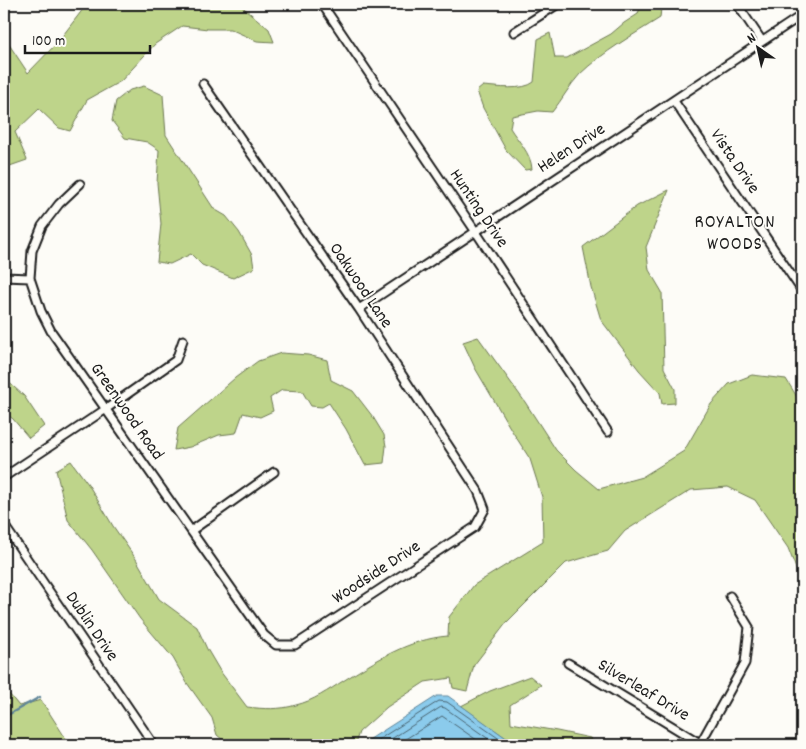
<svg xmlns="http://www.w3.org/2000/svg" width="806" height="749" font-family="Dekko,sans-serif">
  <rect width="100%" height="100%" fill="#fdfcf7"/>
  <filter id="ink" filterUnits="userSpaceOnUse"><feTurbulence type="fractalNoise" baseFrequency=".02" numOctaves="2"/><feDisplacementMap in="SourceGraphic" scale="10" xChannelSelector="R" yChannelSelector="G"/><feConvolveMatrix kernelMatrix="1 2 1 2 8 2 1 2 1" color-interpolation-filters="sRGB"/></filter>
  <g filter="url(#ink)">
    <path fill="#bed48a" stroke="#6d7853" d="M 87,4 L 239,4 L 269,29 L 274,42 L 257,41 L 230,29 L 208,29 L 182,26 L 155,44 L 121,81 L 87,100 L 70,131 L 59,128 L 39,109 L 15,132 L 27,160 L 4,168 L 4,37 L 28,73 L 57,43 Z
      M 641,4 L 659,4 L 661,8 L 660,18 C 633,35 603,52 580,74 C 569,86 562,100 552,112 L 538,111 L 512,116 L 510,128 C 518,141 531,153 532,169 L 525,170 L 506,150 L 483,108 L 477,91 L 483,86 C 497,87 523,91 534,82 L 538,39 L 550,33 L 555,58 L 567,58 L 611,34 L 624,23 L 638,14 Z
      M 144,86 L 163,95 L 166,135 L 214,209 L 226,216 L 239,232 L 252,255 L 254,268 L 233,278 L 202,265 L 191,254 L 170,264 L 157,262 L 161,224 L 157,183 L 159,150 L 147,142 L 125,138 L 112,121 L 116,101 L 130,90 Z
      M 669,190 L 646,247 L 649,270 L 662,292 L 664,368 L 675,389 L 675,403 L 662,404 L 660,393 L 639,370 L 601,320 L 591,287 L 583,247 L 637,206 Z
      M 478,337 L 525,402 L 556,450 L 576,470 L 599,489 L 642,477 L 684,451 L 711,404 L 729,384 L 752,375 L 786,379 L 802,405 L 802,584 L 788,548 L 755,500 L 728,487 L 691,490 L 625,531 L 608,551 L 566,563 L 507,622 L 474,665 L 467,691 L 453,688 L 451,678 L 425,682 L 387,707 L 359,732 L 355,744 L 358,745 L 229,745 L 217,735 L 212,718 L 187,683 L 173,658 L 140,619 L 92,550 L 68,520 L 56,470 L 71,461 L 88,484 L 113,526 L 136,559 L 159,599 L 197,627 L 207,649 L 220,671 L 247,707 C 263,709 280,710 296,705 C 313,701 329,690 343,681 C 375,661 409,639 448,636 L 449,617 L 474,585 L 543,542 L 542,497 L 530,459 L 512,431 L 475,368 L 463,342 Z
      M 281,353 L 308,355 L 327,360 L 331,380 L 353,391 L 373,417 L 384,435 L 386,446 L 384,463 L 365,465 L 346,429 L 329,403 L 322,407 L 311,406 L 302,391 L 282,390 L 270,398 L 273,411 L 260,417 L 243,413 L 236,433 L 219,435 L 190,447 L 174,450 L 178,428 L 235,378 L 258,361 Z
      M 4,378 L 24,396 L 44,426 L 29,438 L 13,419 L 4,412 Z
      M 530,676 L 541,685 L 510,705 L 511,723 L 557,731 L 590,738 L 597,745 L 516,745 L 461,706 L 490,691 Z
      M 4,688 L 19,706 L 41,700 L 70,745 L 4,745 Z"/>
    <path fill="#8bcbec" stroke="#5f8599" d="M 437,696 L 448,696 L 516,745 L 363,745 L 364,743 Z"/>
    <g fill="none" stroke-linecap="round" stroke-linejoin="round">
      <path stroke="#48626f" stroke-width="1" d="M 370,745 L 439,701 L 447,702 L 508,745
        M 382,745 L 441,707 L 445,708 L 497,745
        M 396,745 L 442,716 L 484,745"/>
      <path stroke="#5f8599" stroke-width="2.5" d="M 4,717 L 40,697"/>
      <g stroke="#1c1c1c" stroke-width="11">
        <path id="minor" d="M 322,4 L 476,232 L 608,432
          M 737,4 L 762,41
          M 514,32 L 558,4
          M 674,101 L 802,291
          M 80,184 L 59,204 L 42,226 L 32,251 L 30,278 L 41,311 L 51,331 L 264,635 L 276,645 L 295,645 L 475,527 L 485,509 L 478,491 L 359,309 L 203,84
          M 4,277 L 30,278
          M 359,309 L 802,15
          M 4,477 L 106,409 L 176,360 L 183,340
          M 4,525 L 154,745
          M 191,531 L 274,472
          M 568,663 L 703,745
          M 700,744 L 745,663 L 749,627 L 730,596"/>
      </g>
      <use href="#minor" stroke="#fdfcf7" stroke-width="7"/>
    </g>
  </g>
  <g text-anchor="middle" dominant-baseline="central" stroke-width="4" stroke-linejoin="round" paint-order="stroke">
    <g font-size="18" fill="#1c1c1c" stroke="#fdfcf7">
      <text transform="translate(572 149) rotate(-33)">Helen Drive</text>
      <text transform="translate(734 162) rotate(56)">Vista Drive</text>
      <text transform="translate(478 209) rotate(56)">Hunting Drive</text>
      <text transform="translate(360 286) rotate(56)">Oakwood Lane</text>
      <text transform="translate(126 412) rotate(55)">Greenwood Road</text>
      <text transform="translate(377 573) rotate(-33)">Woodside Drive</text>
      <text transform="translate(91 627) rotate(56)">Dublin Drive</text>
      <text transform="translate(643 691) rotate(31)">Silverleaf Drive</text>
    </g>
    <g font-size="19" letter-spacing="1" fill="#1c1c1c" stroke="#fdfcf7">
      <text x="735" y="223">ROYALTON<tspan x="735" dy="22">WOODS</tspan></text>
    </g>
  </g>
  <rect width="806" height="749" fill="none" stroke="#fdfcf7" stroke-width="20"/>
  <rect x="10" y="10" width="786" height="729" fill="none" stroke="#1c1c1c" stroke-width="2" filter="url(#ink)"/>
  <g transform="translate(758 48) rotate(326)" stroke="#fdfcf7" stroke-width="4" paint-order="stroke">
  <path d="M0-4L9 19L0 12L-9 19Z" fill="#1c1c1c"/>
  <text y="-8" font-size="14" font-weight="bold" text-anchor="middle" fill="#1c1c1c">N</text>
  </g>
  <path d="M25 45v8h125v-8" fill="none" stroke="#1c1c1c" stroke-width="2.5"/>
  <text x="32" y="45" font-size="15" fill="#1c1c1c" stroke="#fdfcf7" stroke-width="4" paint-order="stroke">100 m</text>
</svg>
